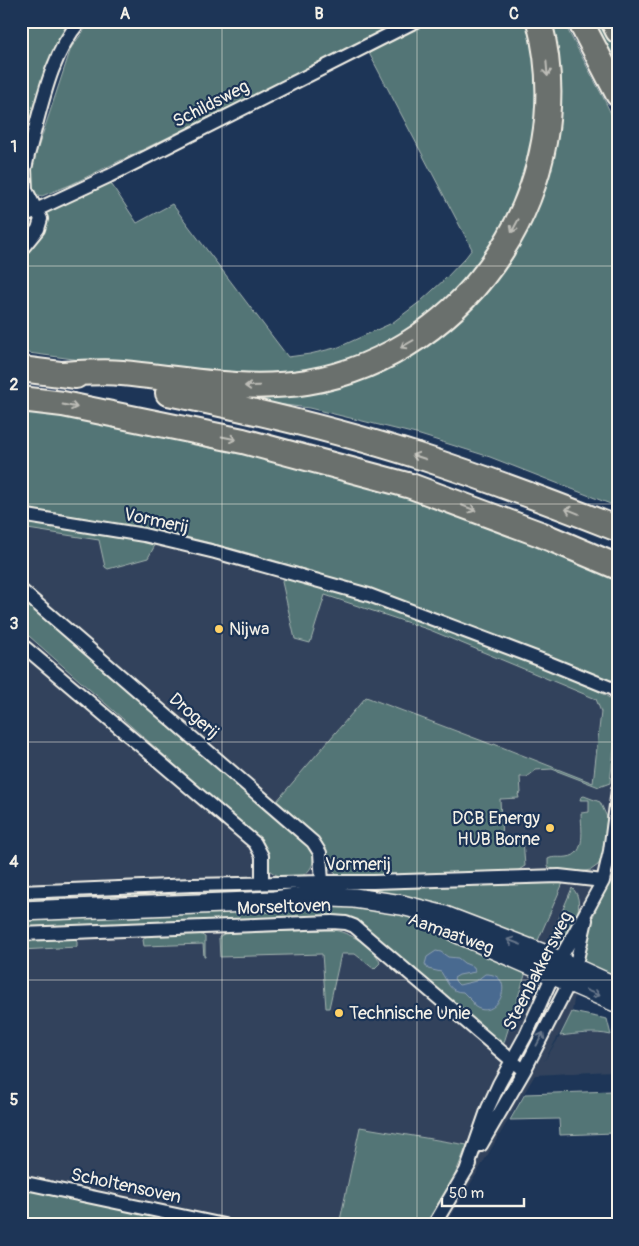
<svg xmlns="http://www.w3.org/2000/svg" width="639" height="1246" font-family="Pangolin,sans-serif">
  <rect width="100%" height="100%" fill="#1d3557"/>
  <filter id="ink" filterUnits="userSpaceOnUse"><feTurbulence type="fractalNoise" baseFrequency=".02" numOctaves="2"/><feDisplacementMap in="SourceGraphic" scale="10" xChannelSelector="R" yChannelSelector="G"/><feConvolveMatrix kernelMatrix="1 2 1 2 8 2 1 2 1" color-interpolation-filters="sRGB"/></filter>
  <g filter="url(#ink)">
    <path fill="#30425c" d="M 21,509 L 93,519 L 185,537 L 300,568 L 406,602 L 484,630 L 618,689 L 618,824 L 606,886 L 593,915 L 583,947 L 572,1012 L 544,1061 L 560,1036 L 601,1033 L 611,1035 L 613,1071 L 535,1075 L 446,1225 L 176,1225 L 21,1192 Z"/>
    <path fill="#537576" stroke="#a4b3af" d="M 21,21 L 77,21 L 34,120 L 21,116 Z
      M 91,21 L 407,21 L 70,185 L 42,196 L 35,194 L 30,178 L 31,169 L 71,48 Z
      M 431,21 L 531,21 L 537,50 L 537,121 L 520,193 L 500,235 L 465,284 L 426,319 L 381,347 L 354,357 L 286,376 L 171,372 L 21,352 L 21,258 L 45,226 L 44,216 L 47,210 L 110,182 L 137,223 L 172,204 L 288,357 L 310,354 L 339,347 L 392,323 L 421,301 L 445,279 L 466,257 L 472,249 L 369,53 Z
      M 545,21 L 563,21 L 603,97 L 618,128 L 618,507 L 490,457 L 420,435 L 309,408 L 260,402 L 167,384 L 231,390 L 415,344 L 538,190 Z
      M 588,21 L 606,21 L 618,43 L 618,81 Z
      M 21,409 L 118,422 L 187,437 L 366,484 L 444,510 L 553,550 L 618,578 L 618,689 C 478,625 335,573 186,537 C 132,525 76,517 21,508 Z
      M 21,520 L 149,542 L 152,544 L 154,547 L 148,558 L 108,569 L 105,567 L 99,540 L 21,528 Z
      M 283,574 L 339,590 L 512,654 L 598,691 L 608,697 L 614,704 L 617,712 L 617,721 L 610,783 L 599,787 L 552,769 L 536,770 L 527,777 L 520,777 L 521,793 L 518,794 L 519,798 L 500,799 L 502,840 L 523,839 L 525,866 L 514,873 L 347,877 L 338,876 L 326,865 L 324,848 L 318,838 L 276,802 L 366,697 L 493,745 L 494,744 L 593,783 L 601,712 L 596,699 L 430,630 L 325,595 L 310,643 L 295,639 L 282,582 Z
      M 21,597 L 312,847 C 321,877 289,887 269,870 L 267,858 L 259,839 L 21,629 Z
      M 584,796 L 600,802 L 607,817 L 603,857 L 598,865 L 591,870 L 578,872 L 558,872 L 548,866 L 548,859 C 553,856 561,858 567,857 C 587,855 581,827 581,813 L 589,812 L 589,800 L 580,800 L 581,797 Z
      M 618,824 L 618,1017 L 614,981 C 607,977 592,973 587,966 C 573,947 601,905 606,885 C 612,866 614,844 618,824 Z
      M 563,883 L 530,959 L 502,1049 L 358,924 L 21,929 L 21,897 L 349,886 L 378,888 Z
      M 572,888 C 590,903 568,949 546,949 Z
      M 332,930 C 347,931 376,947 380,963 L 374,969 L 355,954 L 341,954 L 329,1008 L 326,1008 L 322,954 L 220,957 L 219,937 L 225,933 Z
      M 200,934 L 205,937 L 205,957 L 204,957 L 203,944 L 144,946 L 143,940 L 147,935 Z
      M 74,938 L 77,942 L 77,947 L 21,950 L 21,940 Z
      M 572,1012 L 607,1019 L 611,1035 C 594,1031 577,1034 560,1036 Z
      M 613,1091 L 614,1133 L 560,1135 L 559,1119 L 510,1120 L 525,1094 Z
      M 360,1127 L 467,1145 L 446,1197 L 429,1225 L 339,1225 Z
      M 21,1187 L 201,1225 L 21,1225 Z"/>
    <path fill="#4a6a90" stroke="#8ea0b3" d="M 436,951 L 441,952 L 448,957 L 458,958 L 464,963 L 474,967 L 475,972 L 459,975 L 454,978 L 456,982 L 459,985 L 476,981 L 485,974 C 519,973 498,1024 474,1006 L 473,1002 L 463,992 C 449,992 448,982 441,972 L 428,969 L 425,964 L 427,957 Z"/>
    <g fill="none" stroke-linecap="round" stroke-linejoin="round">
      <g stroke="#f4f1e8" stroke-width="16">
        <path id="minor" d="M 21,217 L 109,176 L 416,21
          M 21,250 L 38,229 L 41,219 L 26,190 L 25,169 L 28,155 C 41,110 49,57 80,21
          M 21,515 L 144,535 L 215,552 L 369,595 L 544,661 L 613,689 L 618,695
          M 21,590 L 313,842 L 320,853 L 322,882
          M 21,644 L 255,843 L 262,856 L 262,883
          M 21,892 L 193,885 L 322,882 L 373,882 L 559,876 L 603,881
          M 21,934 L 332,922 L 346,923 L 354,926 L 524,1071
          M 481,1145 L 524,1071 L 569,983 L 575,968 L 586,920
          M 466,1171 L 488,1108 L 499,1084 L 526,1035 L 559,961 L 603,881 L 610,851 L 618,790
          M 21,1182 L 224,1225
          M 434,1225 L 470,1164"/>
      </g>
      <g stroke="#f4f1e8" stroke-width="22">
        <path id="secondary" d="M 21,911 L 274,901 L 312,896 L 354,898 L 402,905 L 445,916 L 541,953 L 618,988
          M 457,933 L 618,1003"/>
      </g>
      <g stroke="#f4f1e8" stroke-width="28">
        <path id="motorway" d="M 580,21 L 618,94
          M 613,21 L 618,31
          M 21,369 L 76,376
          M 62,374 C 82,373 103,371 122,373 C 184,379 245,392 307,382 C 472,354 582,182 539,21
          M 168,393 C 252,410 336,430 418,456 C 486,478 552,503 618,529
          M 21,399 L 63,404 L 243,441 L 411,486 L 540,534 L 618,567"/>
      </g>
      <use href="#minor" stroke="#1d3557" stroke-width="12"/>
      <use href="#secondary" stroke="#1d3557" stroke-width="19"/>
      <use href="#motorway" stroke="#6b706d" stroke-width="24"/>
    </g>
    <defs><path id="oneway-shaft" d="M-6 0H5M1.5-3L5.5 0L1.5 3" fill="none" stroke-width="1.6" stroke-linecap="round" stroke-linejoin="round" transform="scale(1.25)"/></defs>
    <g stroke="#bdbdb7">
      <use href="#oneway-shaft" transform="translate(547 69) rotate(85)"/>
      <use href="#oneway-shaft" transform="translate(515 226) rotate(118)"/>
      <use href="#oneway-shaft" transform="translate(407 344) rotate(150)"/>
      <use href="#oneway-shaft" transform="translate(252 386) rotate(179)"/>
      <use href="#oneway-shaft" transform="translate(70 406) rotate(11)"/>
      <use href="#oneway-shaft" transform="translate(229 438) rotate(12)"/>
      <use href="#oneway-shaft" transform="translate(419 457) rotate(-162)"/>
      <use href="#oneway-shaft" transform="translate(469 508) rotate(21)"/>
      <use href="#oneway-shaft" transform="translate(572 511) rotate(-158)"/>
    </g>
    <g stroke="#68778a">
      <use href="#oneway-shaft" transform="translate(514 942) rotate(-159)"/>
      <use href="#oneway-shaft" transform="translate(593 993) rotate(22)"/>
      <use href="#oneway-shaft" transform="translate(540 1039) rotate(-62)"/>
    </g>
  </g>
  <path fill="none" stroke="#f4f1e8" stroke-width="1" stroke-opacity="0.55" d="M 222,21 L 222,1225M 417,21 L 417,1225M 21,266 L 618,266M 21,504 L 618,504M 21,742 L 618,742M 21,980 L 618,980"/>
  <g fill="#ffd166" stroke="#1d3557" stroke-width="2">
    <circle cx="219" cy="629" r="5"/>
    <circle cx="550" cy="828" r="5"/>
    <circle cx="339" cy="1013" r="5"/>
  </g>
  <g text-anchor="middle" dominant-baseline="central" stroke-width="4.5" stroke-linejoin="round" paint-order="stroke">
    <g font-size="18" fill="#f4f1e8" stroke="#1d3557">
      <text transform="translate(211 104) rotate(-27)">Schildsweg</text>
      <text transform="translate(156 521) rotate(12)">Vormerij</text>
      <text transform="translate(194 716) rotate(41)">Drogerij</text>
      <text x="358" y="864">Vormerij</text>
      <text transform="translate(284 907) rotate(-2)">Morseltoven</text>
      <text transform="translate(451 934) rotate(20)">Aamaatweg</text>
      <text transform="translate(538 971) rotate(-63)">Steenbakkersweg</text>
      <text transform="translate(126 1186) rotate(12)">Scholtensoven</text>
    </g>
    <g font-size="18" fill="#f4f1e8" stroke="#1d3557" text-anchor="start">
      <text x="229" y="629">Nijwa</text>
      <text x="540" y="818" text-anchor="end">DCB Energy<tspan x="540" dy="21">HUB Borne</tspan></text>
      <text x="349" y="1013">Technische Unie</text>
    </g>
  </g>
  <rect width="639" height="1246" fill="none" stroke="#1d3557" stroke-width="55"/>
  <path d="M442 1198v8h82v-8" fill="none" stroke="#f4f1e8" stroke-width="2.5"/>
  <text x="449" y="1198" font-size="15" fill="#f4f1e8" stroke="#1d3557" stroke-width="4" paint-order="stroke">50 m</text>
  <rect x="28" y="28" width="584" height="1190" fill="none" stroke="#f4f1e8" stroke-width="2"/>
  <g font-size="16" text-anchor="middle" font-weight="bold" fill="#f4f1e8">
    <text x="125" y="19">A</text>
    <text x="319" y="19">B</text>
    <text x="514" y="19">C</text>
    <text x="14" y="152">1</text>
    <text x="14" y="390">2</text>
    <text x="14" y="629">3</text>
    <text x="14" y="867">4</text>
    <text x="14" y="1105">5</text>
  </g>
</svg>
